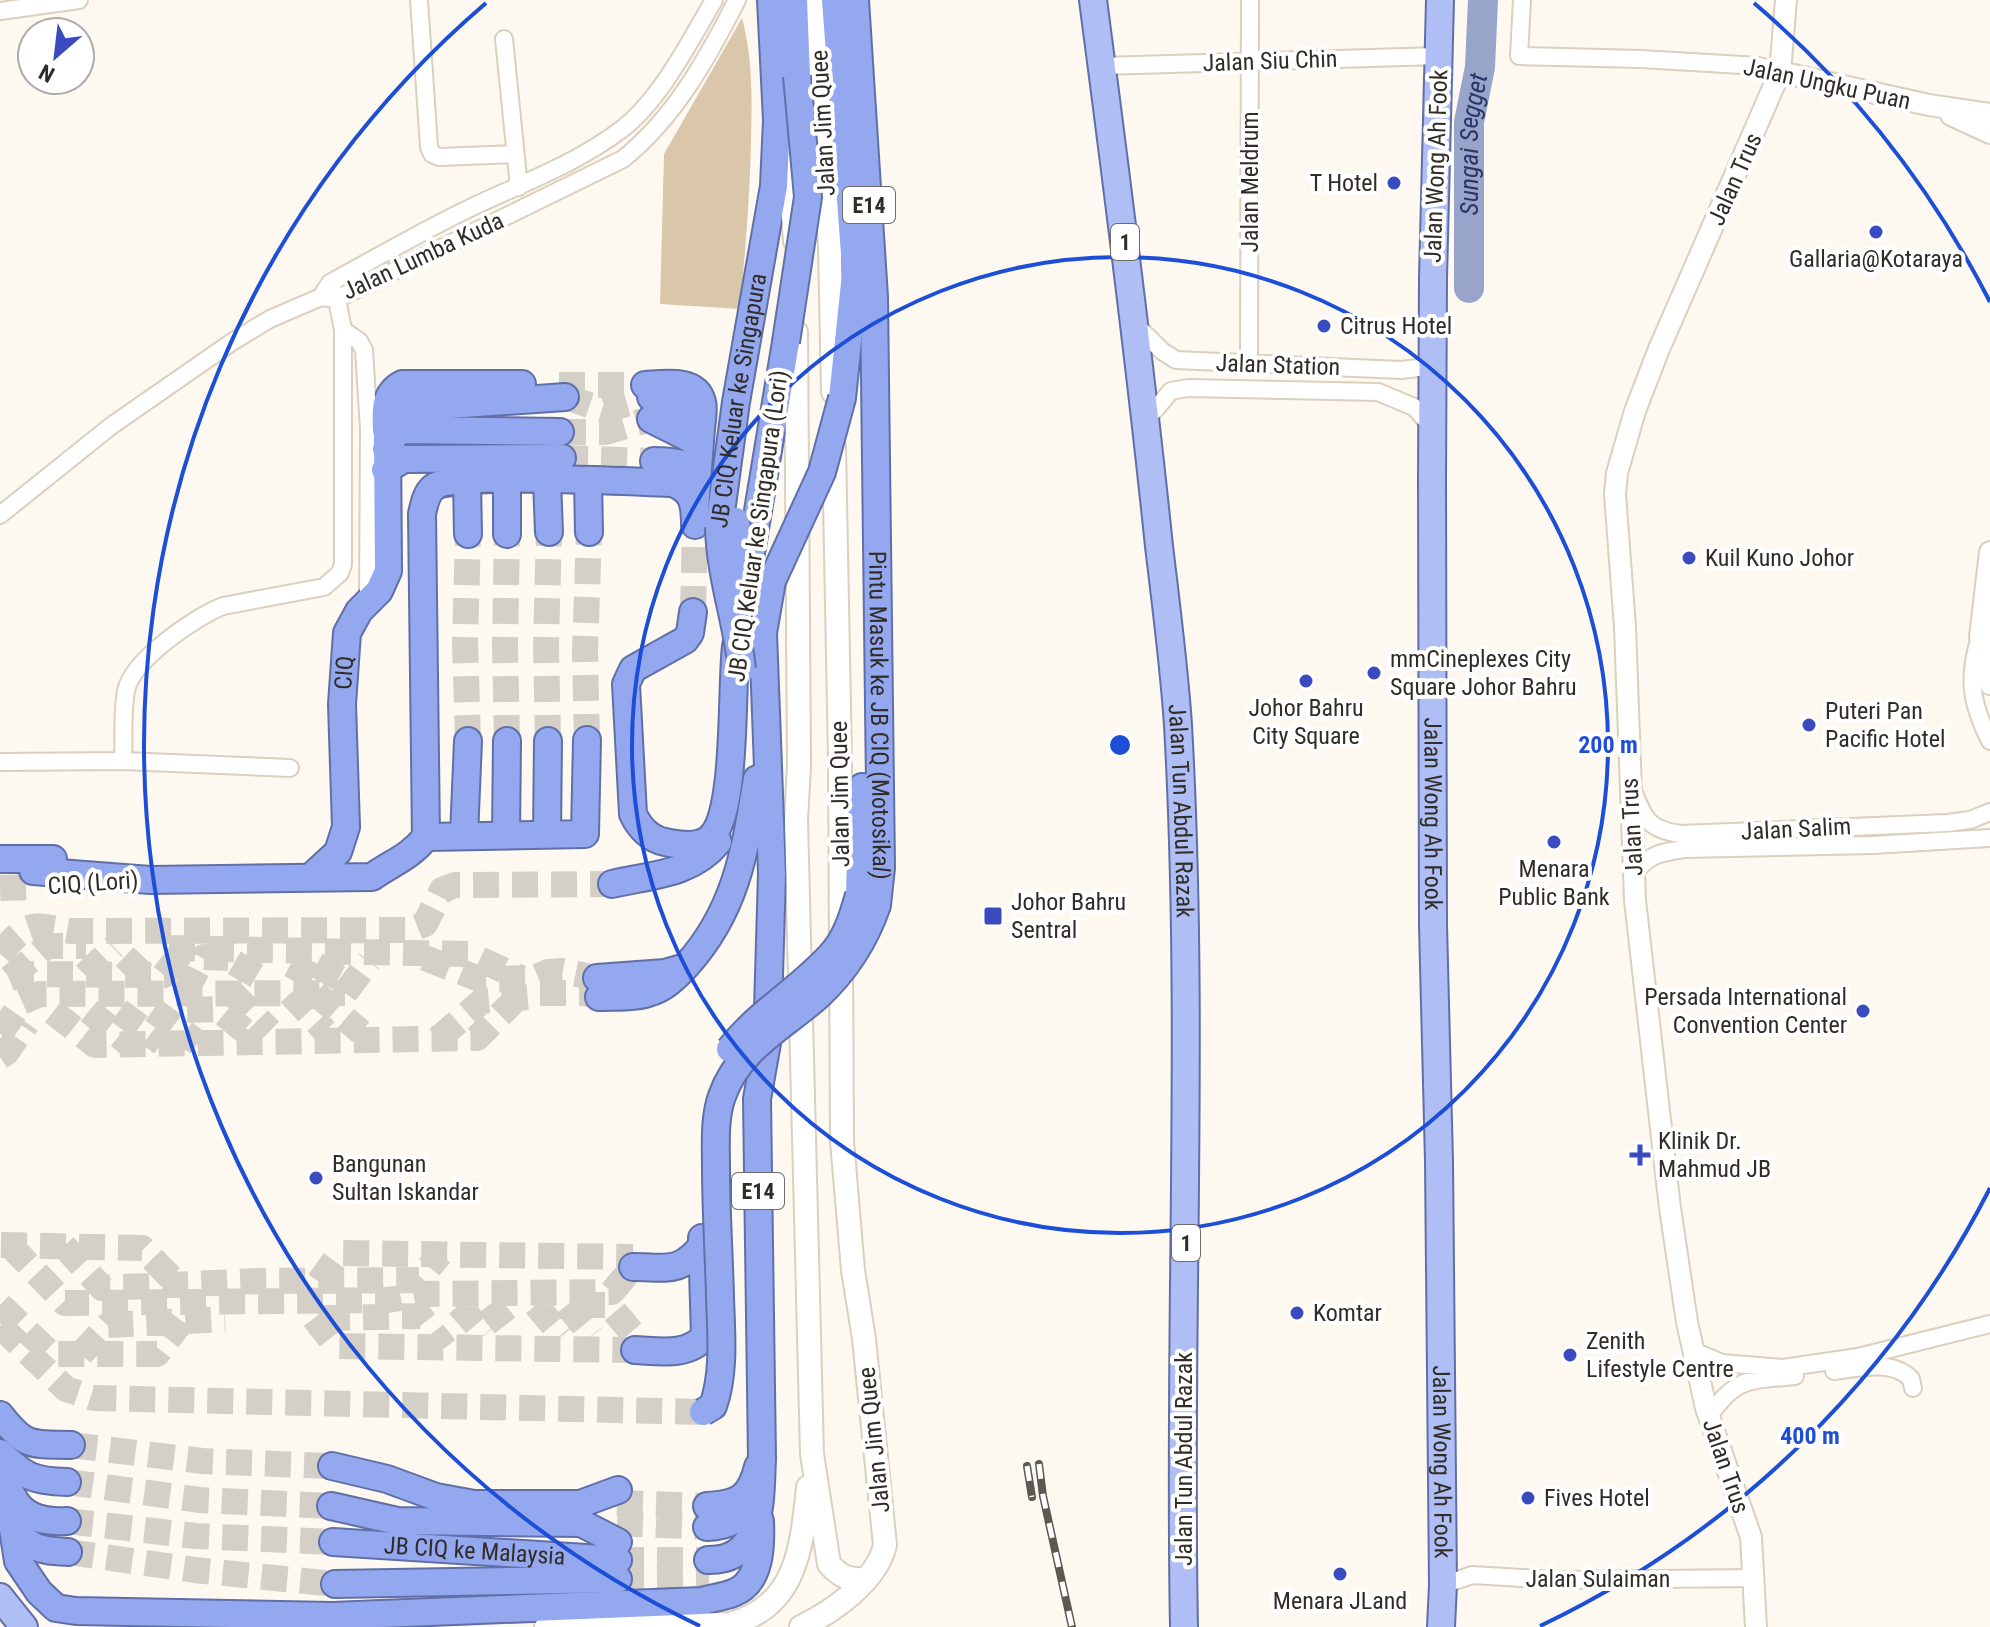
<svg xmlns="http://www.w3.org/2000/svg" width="1990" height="1627" font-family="'Roboto Condensed',sans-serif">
  <rect width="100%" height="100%" fill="#fdf9f1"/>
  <path fill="#dac7aa" d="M 742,18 C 753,59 752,99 751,141 C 750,197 745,253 740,309 L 660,304 L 664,154 Z"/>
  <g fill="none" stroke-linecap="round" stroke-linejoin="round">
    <path stroke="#98a4ca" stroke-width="30" id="s1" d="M 1469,288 L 1469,122 L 1480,67 L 1483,0"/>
    <path stroke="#d4d0c8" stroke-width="26" stroke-dasharray="26 13" stroke-linecap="butt" d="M 559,385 L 645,385
      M 565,397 L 605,410 L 651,397
      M 560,432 L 605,432 L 651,419
      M 562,458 L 654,461
      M 693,612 L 695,525
      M 587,740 L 585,653 L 589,532
      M 468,741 L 465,641 L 468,534
      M 507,741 L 505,646 L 507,534
      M 548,741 L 546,645 L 549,532
      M 0,888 L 33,887
      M 169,948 L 468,954 L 521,978
      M 0,954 C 28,921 29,924 70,931 L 409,930 L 425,924 L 442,890 L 455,885 L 612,884
      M 252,958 L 232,993 L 270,1031
      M 425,958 L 479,979 L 534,978 L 548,972 L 562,971 L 597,978
      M 308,959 L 290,993 L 325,1031
      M 334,960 L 315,993 L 361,1032
      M 85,975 L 114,947
      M 125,975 L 151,948
      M 10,978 L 47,946 L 86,946
      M 9,979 L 21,974 L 164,975 L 185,948
      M 185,993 L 204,957 L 229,958
      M 345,993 L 369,961
      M 153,1010 L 198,1043
      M 187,1010 L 218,1009 L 258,1042
      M 89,1011 L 129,1044
      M 119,1011 L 162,1043
      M 53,1012 L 95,1045 L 477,1038 L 517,998
      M 0,1034 L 22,1002 L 40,994 L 345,993
      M 438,1039 L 482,1001 L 528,997 L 540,993 L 583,993 L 599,997
      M 0,1057 L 6,1053 L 27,1023
      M 1,1245 L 142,1248 L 178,1285
      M 10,1245 L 65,1303 L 388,1300 L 422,1294 L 612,1292 L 633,1267
      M 64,1246 L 102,1288 L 259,1281 L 419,1280 L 440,1254
      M 319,1282 L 340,1253 L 633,1257
      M 0,1305 L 51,1354 L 157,1354 L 182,1321
      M 459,1305 L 485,1335
      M 489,1305 L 513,1336
      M 536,1305 L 562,1336
      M 567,1305 L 592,1336
      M 579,1305 L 609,1305 L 635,1336
      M 314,1318 L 336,1346 L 635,1350
      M 324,1318 L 420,1316 L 445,1348
      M 0,1326 L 66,1389 L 93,1398 L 703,1412
      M 81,1354 L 108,1325 L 225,1319
      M 71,1445 L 202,1461 L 332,1466
      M 67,1482 L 200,1500 L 331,1506
      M 617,1503 L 707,1506
      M 67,1521 L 196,1536 L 333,1542
      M 617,1523 L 707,1527
      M 68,1552 L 195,1570 L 335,1584
      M 618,1560 L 708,1560
      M 618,1579 L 709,1577"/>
    <g stroke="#dbcfbe" stroke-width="20">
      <path id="minor" d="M 419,0 L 429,147 L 432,154 L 439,157 L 515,154
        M 1522,0 L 1519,56 L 1641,59 L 1759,66 L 1780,72
        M 0,11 L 79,0
        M 504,39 L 519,187
        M 1102,66 L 1439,56
        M 324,292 L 330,283 C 374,259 419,233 464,211 C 517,185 575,165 622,129 C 660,100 690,41 714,0
        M 321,297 L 337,299 L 623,159 C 675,117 707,59 737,0
        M 1135,324 L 1162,351 L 1176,360 L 1401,370 L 1418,368 L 1433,362
        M 343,330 L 359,341 L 364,350 L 369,429 L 368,602
        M 1249,364 L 1250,0
        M 1147,419 L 1171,391 L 1188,388 L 1378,392 L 1414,407 L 1432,427
        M 0,515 L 111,426 L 232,342 L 270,319 L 321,297
        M 1980,637 C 1967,678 1971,703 1990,741
        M 123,761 C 124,739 122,713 126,691 C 132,660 195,617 223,606 L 324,587 L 340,573 L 343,564 L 343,330 L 337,299 L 330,283
        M 0,762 L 123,761 L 290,768
        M 1633,791 C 1645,820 1649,830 1681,834 L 1947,823 L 1970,820 L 1990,812
        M 1635,873 C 1648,854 1663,852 1685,849 L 1873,845 L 1990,838
        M 1693,1351 L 1722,1363 L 1783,1368 L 1858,1357 L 1990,1324
        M 1834,1371 C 1859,1368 1892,1359 1911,1379 L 1913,1388
        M 1709,1416 C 1737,1376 1749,1381 1795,1376
        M 1443,1585 L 1472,1575 L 1556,1580 L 1755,1578"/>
    </g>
    <g stroke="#dbcfbe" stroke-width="24">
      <path id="tertiary" d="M 1780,72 L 1929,105 L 1990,114
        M 1951,115 L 1990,133
        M 1990,552 L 1980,637 L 1990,684
        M 1756,1627 L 1751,1537 L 1706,1408 L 1687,1322 L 1670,1208 L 1635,900 L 1625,627 L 1615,494 L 1617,473 L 1635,411 L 1659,349 L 1780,72 L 1786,0"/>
    </g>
    <g stroke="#dbcfbe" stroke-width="26">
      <path id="secondary" d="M 816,0 L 830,247 L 833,392
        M 786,132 L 795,241
        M 796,332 L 799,766 L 796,820 L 812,1454 L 829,1564 C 840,1576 847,1580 864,1579
        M 546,1627 L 730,1624 C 797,1607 802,1546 808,1487
        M 801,1627 C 832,1612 877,1581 885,1545 L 864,1339 L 853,1270 L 842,1141 L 840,760 L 834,447"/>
    </g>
    <g stroke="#606fa7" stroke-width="30">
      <g id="primary">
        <path id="s2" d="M 1093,0 C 1117,182 1140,363 1159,546 C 1166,605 1174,665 1178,725 C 1195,1026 1178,1326 1184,1627"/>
        <path id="s3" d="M 1440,0 L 1433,278 L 1432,480 L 1433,925 L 1439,1161 L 1443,1585 L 1441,1627"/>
        <path d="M 0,1597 L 24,1627"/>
      </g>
    </g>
    <g stroke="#606fa7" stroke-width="30">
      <g id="trunk">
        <path d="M 794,0 L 797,76"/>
        <path d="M 835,0 L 856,280"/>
        <path id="s4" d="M 855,0 L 874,297 L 881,868 L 877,905"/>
        <path d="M 645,385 C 663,384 696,378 702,402 C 704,410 702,420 701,428"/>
        <path d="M 651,397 C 669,406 692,410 701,428 L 695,510"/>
        <path d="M 842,398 L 855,274"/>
        <path d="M 651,419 L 693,440 L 699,453"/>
        <path d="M 386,430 C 385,411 384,394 402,384 L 522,384"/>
        <path d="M 386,449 L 395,435 L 402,430 L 560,432"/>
        <path d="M 654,461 C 673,461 691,461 697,483"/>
        <path d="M 385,470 L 404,459 L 562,458"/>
        <path d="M 507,479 L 507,534"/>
        <path d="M 467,480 L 468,534"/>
        <path d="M 547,480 L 549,532"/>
        <path d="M 588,480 L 589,532"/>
        <path id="s5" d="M 719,527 L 736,402 L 774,186 L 777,120 L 771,0"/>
        <path d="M 746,583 L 786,342"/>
        <path d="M 693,612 L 690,633 L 685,640 L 633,669 L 626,684 L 633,814 C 639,827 650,839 665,842 C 679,845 701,849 712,836 C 737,809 731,686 736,646"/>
        <path d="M 547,834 L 548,741"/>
        <path d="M 506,835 L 507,741"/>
        <path d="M 464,836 L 468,741"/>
        <path d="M 426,837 L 422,514 C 424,505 426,493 434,487 C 452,472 638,482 673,483 C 693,491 695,504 695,525"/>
        <path d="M 0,859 L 53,859"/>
        <path d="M 33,871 L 150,880 L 372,877 C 393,862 409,858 426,837 L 585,834 L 587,740"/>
        <path id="s6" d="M 312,876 L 338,852 L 346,827 L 342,704 L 347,633 L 359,611 L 379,591 L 388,571 L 387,433 L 391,420 L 405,408 L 565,397"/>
        <path d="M 612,884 C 650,875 691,875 718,842"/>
        <path d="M 859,895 L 862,787"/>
        <path d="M 597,978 L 665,973 L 679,969"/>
        <path d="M 599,997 C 614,996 634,998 648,993 C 664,989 677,976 687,965 C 737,909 745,850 757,779"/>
        <path d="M 633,1267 C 667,1267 679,1274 702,1246"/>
        <path d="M 635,1350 C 659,1351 688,1357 705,1336 L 702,1238"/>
        <path d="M 0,1415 C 26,1448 31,1444 71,1445"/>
        <path d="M 0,1453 C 25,1477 33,1481 67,1482"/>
        <path d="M 0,1458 C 9,1500 20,1524 67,1521"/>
        <path d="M 332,1466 L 387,1479 L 436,1497 L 474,1504 L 580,1504 L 618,1490"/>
        <path d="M 6,1484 L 18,1561 L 39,1592 L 56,1608 L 76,1611 L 332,1616 L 702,1601 C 712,1598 723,1597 733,1593 C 761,1583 761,1545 760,1521"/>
        <path d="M 331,1506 L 397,1521 L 581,1523 L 618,1542"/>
        <path d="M 707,1506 C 739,1504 750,1498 758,1467"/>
        <path d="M 12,1525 C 31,1550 38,1550 68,1552"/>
        <path d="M 707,1527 C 729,1526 742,1519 751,1500"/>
        <path id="s7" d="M 333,1542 L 618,1560"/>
        <path d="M 708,1560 C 764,1561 760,1499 762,1459 L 757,1099 L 767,1043 L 772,874 L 763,633 L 772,581"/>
        <path d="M 335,1584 L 618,1579"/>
      </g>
    </g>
    <use href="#minor" stroke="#fff" stroke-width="16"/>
    <use href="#tertiary" stroke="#fff" stroke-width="20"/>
    <use href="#secondary" stroke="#fff" stroke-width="22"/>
    <use href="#primary" stroke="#afbef4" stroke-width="26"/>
    <use href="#trunk" stroke="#94a8f0" stroke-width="26"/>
    <g stroke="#5d5952" stroke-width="8">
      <path id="rail" d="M 1039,1464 L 1043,1496 L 1072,1627
        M 1027,1466 L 1032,1497"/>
    </g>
    <use href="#rail" stroke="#fff" stroke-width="5" stroke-dasharray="15" stroke-linecap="butt"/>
    <g stroke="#606fa7" stroke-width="30" stroke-linecap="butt">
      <path id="trunk-bridge" d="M 786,342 L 808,197 L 797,76
        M 736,521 L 745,595
        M 719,527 C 720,576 737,621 742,669
        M 772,581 L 822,472 L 842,398
        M 730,1049 C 758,1013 799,990 830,956 C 846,940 853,916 859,895
        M 703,1412 L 713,1406 C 725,1373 721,1332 720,1297 C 719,1254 716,1211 716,1168 C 716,1145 714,1118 722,1096 C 739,1048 783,1027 818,996 C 846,970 865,940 877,905"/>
    </g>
    <use href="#trunk-bridge" stroke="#94a8f0" stroke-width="26"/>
  </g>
  <g fill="none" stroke="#1d4ed8" stroke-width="4">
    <circle cx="1120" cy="745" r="488"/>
    <path d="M1990 1188A976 976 0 0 1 1540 1626M700 1626A976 976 0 0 1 486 3M1754 3A976 976 0 0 1 1990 302"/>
  </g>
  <g fill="#394bbe" stroke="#fff" stroke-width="3">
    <circle cx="1394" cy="183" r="8"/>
    <circle cx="1876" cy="232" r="8"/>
    <circle cx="1324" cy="326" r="8"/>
    <circle cx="1689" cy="558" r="8"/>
    <circle cx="1374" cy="673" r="8"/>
    <circle cx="1306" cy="681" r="8"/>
    <circle cx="1809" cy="725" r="8"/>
    <circle cx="1554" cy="842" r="8"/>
    <rect x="983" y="906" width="20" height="20" rx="4"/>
    <circle cx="1863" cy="1011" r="8"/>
    <path d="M1636 1143h8v8h8v8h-8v8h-8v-8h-8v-8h8z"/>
    <circle cx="316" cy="1178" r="8"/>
    <circle cx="1297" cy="1313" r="8"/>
    <circle cx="1570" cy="1355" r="8"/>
    <circle cx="1528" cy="1498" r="8"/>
    <circle cx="1340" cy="1574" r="8"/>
  </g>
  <g text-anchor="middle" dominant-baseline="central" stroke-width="8" stroke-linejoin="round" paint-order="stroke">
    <g fill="#fff" stroke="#6f6c67" stroke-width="2">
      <rect x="843" y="187" width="52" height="36" rx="6"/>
      <rect x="1111" y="224" width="28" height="36" rx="6"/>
      <rect x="732" y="1173" width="52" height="36" rx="6"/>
      <rect x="1172" y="1225" width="28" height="36" rx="6"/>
    </g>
    <g font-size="22" font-weight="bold" fill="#312d26">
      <text x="869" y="205">E14</text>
      <text x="1125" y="242">1</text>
      <text x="758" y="1191">E14</text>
      <text x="1186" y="1243">1</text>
    </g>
    <g font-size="24" fill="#312d26" stroke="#fff">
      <text transform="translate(1270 61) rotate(-2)">Jalan Siu Chin</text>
      <text transform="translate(1827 84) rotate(12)">Jalan Ungku Puan</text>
      <text transform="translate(823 123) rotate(-93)">Jalan Jim Quee</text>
      <text transform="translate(1436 166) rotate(-88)">Jalan Wong Ah Fook</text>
      <text transform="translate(1735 179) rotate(-66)">Jalan Trus</text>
      <text transform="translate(1250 182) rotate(-90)">Jalan Meldrum</text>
      <text transform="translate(423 256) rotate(-25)">Jalan Lumba Kuda</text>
      <text transform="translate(1278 365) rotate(2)">Jalan Station</text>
      <text stroke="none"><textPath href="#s5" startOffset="128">JB CIQ Keluar ke Singapura</textPath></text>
      <text transform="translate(758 526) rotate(-82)">JB CIQ Keluar ke Singapura (Lori)</text>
      <text stroke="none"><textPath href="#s6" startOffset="216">CIQ</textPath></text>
      <text stroke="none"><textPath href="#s4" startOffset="716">Pintu Masuk ke JB CIQ (Motosikal)</textPath></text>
      <text transform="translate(840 794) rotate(-91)">Jalan Jim Quee</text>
      <text stroke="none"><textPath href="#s2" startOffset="816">Jalan Tun Abdul Razak</textPath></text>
      <text stroke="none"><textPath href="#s3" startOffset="814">Jalan Wong Ah Fook</textPath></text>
      <text transform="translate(1632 827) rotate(-93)">Jalan Trus</text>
      <text transform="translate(1796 829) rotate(-3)">Jalan Salim</text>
      <text transform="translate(93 883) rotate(-4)">CIQ (Lori)</text>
      <text transform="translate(874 1440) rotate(-96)">Jalan Jim Quee</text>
      <text transform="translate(1184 1459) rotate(-90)">Jalan Tun Abdul Razak</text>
      <text stroke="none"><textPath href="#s3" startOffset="1462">Jalan Wong Ah Fook</textPath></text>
      <text transform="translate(1726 1466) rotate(71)">Jalan Trus</text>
      <text stroke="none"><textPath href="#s7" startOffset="142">JB CIQ ke Malaysia</textPath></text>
      <text x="1598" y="1579">Jalan Sulaiman</text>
    </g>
    <g font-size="24" fill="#312d26" stroke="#fff" text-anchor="start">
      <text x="1378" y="183" text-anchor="end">T Hotel</text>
      <text x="1876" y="259" text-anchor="middle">Gallaria@Kotaraya</text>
      <text x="1340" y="326">Citrus Hotel</text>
      <text x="1705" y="558">Kuil Kuno Johor</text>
      <text x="1390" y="659">mmCineplexes City<tspan x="1390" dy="28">Square Johor Bahru</tspan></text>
      <text x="1306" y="708" text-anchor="middle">Johor Bahru<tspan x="1306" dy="28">City Square</tspan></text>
      <text x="1825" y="711">Puteri Pan<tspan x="1825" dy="28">Pacific Hotel</tspan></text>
      <text x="1554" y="869" text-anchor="middle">Menara<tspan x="1554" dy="28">Public Bank</tspan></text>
      <text x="1011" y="902">Johor Bahru<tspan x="1011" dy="28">Sentral</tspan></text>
      <text x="1847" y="997" text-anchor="end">Persada International<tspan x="1847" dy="28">Convention Center</tspan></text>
      <text x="1658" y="1141">Klinik Dr.<tspan x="1658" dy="28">Mahmud JB</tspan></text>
      <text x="332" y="1164">Bangunan<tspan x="332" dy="28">Sultan Iskandar</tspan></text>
      <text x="1313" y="1313">Komtar</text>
      <text x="1586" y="1341">Zenith<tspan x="1586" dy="28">Lifestyle Centre</tspan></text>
      <text x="1544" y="1498">Fives Hotel</text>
      <text x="1340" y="1601" text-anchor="middle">Menara JLand</text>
    </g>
    <g font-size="26" font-style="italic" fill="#2a3667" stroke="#fff">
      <text stroke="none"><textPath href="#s1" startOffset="144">Sungai Segget</textPath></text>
    </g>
  </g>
  <circle cx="1120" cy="745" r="12" fill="#1d4ed8" stroke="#fff" stroke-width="4"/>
  <g font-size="24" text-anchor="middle" font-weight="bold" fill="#1d4ed8" stroke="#fff" stroke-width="8" stroke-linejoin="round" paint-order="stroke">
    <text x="1608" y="753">200 m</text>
    <text x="1810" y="1444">400 m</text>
  </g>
  <g transform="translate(56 56) rotate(208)"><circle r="38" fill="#ffffff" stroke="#adaba8" stroke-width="2"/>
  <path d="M0-6L14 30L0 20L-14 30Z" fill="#394bbe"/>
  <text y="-12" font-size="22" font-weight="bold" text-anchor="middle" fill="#312d26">N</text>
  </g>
</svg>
